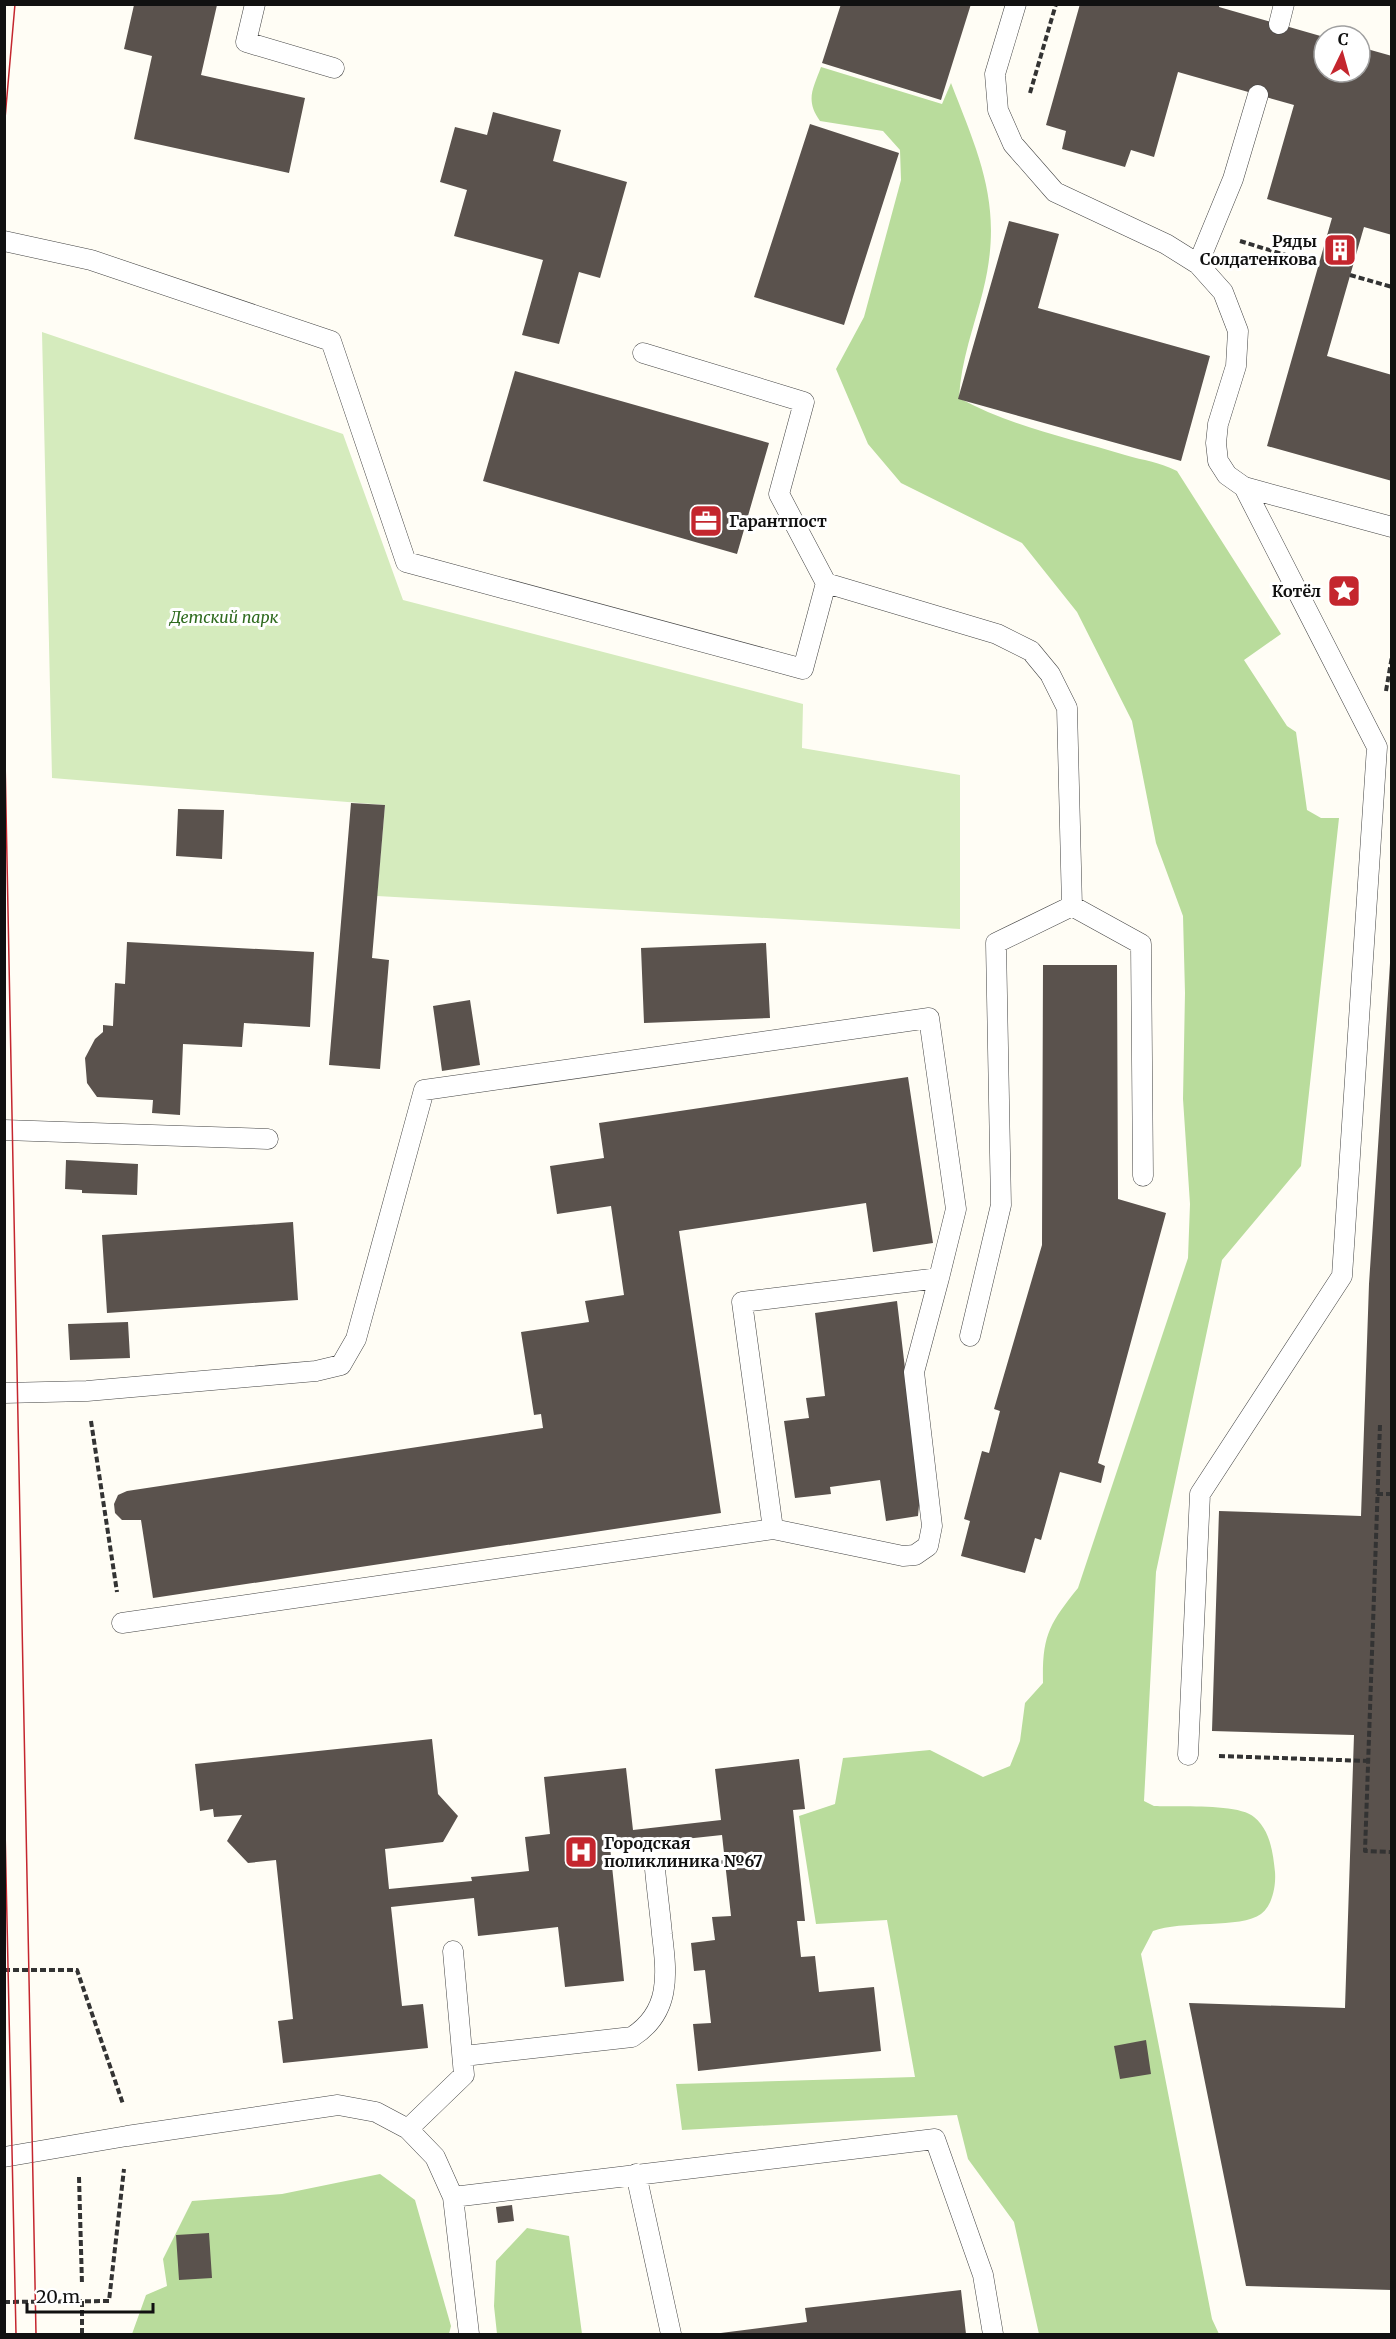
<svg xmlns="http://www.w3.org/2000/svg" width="1396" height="2339" font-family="Merriweather,serif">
  <rect width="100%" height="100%" fill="#fffdf5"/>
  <path fill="#d5ebbd" d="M 42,332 L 343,434 L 403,600 L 803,704 L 802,748 L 960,775 L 960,929 L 377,896 L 385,805 L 52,778 Z"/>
  <path fill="#b9dc9c" d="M 821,67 L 942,104 L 951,83 C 980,158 1004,207 983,291 C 974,327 961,360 959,398 C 1010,426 1069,438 1125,455 C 1145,461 1157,461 1177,471 L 1281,634 L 1244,660 L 1287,726 L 1296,732 L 1307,810 L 1321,818 L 1339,818 L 1301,1166 L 1222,1260 L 1156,1572 L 1144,1801 L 1154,1806 C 1176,1807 1239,1803 1254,1817 C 1270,1830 1273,1852 1275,1872 C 1276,1885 1273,1905 1261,1914 C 1241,1929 1181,1920 1153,1931 L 1141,1954 L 1212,2319 L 1219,2334 L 1039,2334 L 1014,2222 L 968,2159 L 957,2115 L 682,2130 L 676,2084 L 915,2077 L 887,1920 L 816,1924 L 799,1816 L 835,1804 L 843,1758 L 930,1750 L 983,1777 L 1010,1766 L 1020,1741 L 1025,1703 L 1043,1683 C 1042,1636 1049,1624 1078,1588 L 1188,1258 L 1190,1204 L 1183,1099 L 1185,993 L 1183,916 L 1156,843 L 1132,721 L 1077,612 L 1022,543 L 901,483 L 868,444 L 836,369 L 864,317 L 901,180 L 900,150 L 883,131 L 820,121 C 805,100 813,89 821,67 Z
    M 380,2174 L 415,2200 L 451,2326 L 449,2334 L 132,2334 L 146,2295 L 167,2286 L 163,2259 L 192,2201 L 282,2194 Z
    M 527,2228 L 569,2236 L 582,2334 L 497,2334 L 494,2306 L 496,2261 Z"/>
  <path fill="#5a524d" d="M 841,4 L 971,4 L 941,100 L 822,63 Z
    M 1080,4 L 1219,4 L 1219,7 L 1324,37 L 1324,72 L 1360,72 L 1360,47 L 1392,56 L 1392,235 L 1364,227 L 1327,356 L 1392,375 L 1392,481 L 1267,446 L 1332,218 L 1267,199 L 1294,105 L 1178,72 L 1154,157 L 1131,150 L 1125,167 L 1062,149 L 1066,131 L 1046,125 Z
    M 134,5 L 217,5 L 201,75 L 305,98 L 289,173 L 134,139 L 152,56 L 124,49 Z
    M 493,112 L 561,130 L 553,161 L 627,182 L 600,278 L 579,272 L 559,344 L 522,335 L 543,260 L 454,236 L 467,190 L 440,182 L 455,127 L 487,135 Z
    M 810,124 L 899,153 L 844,325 L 754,297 Z
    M 1009,221 L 1059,234 L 1038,308 L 1210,356 L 1181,461 L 958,399 Z
    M 515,371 L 769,443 L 737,554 L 483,481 Z
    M 351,803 L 385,805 L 372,958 L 389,960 L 380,1069 L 329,1065 Z
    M 178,809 L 224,810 L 222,859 L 176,856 Z
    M 127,942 L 314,952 L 310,1027 L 244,1023 L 242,1047 L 183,1044 L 180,1115 L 152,1113 L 153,1100 L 97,1097 L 87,1083 L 85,1058 L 95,1039 L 103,1032 L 103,1025 L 113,1026 L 115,983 L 125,984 Z
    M 766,943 L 770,1018 L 644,1023 L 641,948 Z
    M 1390,963 L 1392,2290 L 1246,2286 L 1189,2003 L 1345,2008 L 1354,1735 L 1212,1731 L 1219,1511 L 1361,1516 L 1369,1284 Z
    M 1043,965 L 1117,965 L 1118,1199 L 1166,1213 L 1098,1463 L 1105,1466 L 1101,1483 L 1060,1472 L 1041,1540 L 1035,1538 L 1025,1573 L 961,1556 L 970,1521 L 964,1519 L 982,1451 L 989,1453 L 1000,1411 L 994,1409 L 1042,1245 Z
    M 470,1000 L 480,1065 L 442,1071 L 433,1006 Z
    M 908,1077 L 933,1243 L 873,1252 L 866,1203 L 679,1231 L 721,1513 L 153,1598 L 141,1520 L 122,1520 L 115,1513 L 114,1504 L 118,1495 L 127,1491 L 543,1428 L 541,1414 L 534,1415 L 521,1332 L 589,1322 L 585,1301 L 624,1295 L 611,1206 L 557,1214 L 550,1166 L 604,1158 L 599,1123 Z
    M 66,1160 L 138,1164 L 137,1195 L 82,1193 L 82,1190 L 65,1189 Z
    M 293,1222 L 298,1300 L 107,1313 L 102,1235 Z
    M 897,1301 L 920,1495 L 918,1516 L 886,1521 L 880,1480 L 830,1487 L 831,1494 L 795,1498 L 784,1421 L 809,1418 L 806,1398 L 825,1396 L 815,1313 Z
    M 128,1322 L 130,1358 L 70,1360 L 68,1324 Z
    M 432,1739 L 438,1794 L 458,1816 L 443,1842 L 385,1849 L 389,1889 L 472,1881 L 471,1877 L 529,1871 L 525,1837 L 550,1834 L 544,1777 L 626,1768 L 633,1830 L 721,1820 L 715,1769 L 799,1759 L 805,1809 L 793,1810 L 805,1921 L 797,1921 L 801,1957 L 815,1956 L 819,1992 L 874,1987 L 881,2051 L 698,2071 L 693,2024 L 711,2023 L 705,1970 L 694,1971 L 691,1943 L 715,1940 L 712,1917 L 731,1916 L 722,1835 L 610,1847 L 624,1981 L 565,1987 L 558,1927 L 478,1936 L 474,1898 L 391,1907 L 402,2006 L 423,2004 L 428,2048 L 283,2063 L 278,2021 L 293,2019 L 276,1860 L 248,1863 L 227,1841 L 242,1815 L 214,1817 L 213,1809 L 200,1811 L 195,1764 Z
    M 1146,2040 L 1151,2074 L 1120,2079 L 1114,2046 Z
    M 512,2205 L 514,2221 L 498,2223 L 496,2207 Z
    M 209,2233 L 212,2278 L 179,2280 L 176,2235 Z
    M 961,2290 L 966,2334 L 713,2334 L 807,2322 L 805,2308 Z"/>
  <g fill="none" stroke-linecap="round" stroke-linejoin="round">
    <g stroke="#444" stroke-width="21">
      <path id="lane" d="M 255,4 L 246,42 L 334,68
        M 1016,4 L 995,74 L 998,110 L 1013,144 L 1055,192 L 1166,244 L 1198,264 L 1223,292 L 1238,331 L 1236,366 L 1218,424 L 1216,443 L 1218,461 L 1227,475 L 1244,487 L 1392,527
        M 1279,24 L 1284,4
        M 4,241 L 91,260 L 331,341 L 406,562 L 803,669 L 826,583 L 779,494 L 804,402 L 643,353
        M 1198,264 L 1233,179 L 1258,95
        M 826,583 L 997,634 L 1031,651 L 1050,674 L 1067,708 L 1072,906 L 996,943 L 1001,1205 L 970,1336
        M 1072,906 L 1141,944 L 1143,1176
        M 4,1130 L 268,1139
        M 4,1393 L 87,1391 L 316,1371 L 341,1365 L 356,1339 L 424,1090 L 929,1018 L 956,1209 L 939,1278 L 742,1302 L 773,1529 L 122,1623
        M 773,1529 L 903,1556 L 915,1555 L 928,1546 L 932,1526 L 914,1372 L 939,1278
        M 1188,1755 L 1200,1494 L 1342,1276 L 1377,747 L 1244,487
        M 464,2056 L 632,2037 C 671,2012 667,1975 662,1934 C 660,1912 657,1891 655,1869
        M 408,2129 L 464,2075 L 453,1951
        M 4,2157 L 127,2136 L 338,2105 L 376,2112 L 408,2129 L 435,2157 L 453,2197 L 469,2334
        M 636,2174 L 671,2334
        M 453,2197 L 935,2139 L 983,2275 L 993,2334"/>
    </g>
    <path stroke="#333" stroke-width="4" stroke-dasharray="6 3" stroke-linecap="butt" d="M 1030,93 L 1056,4
      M 1240,241 L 1318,265
      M 1350,275 L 1392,287
      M 1386,691 L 1392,656
      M 91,1421 L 117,1592
      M 1380,1425 L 1365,1851 L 1392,1852
      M 1377,1494 L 1392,1494
      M 1219,1756 L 1369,1761
      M 685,1866 L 725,1862
      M 4,1970 L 77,1970 L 123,2104
      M 79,2177 L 82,2284
      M 82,2301 L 82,2334
      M 4,2302 L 109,2301 L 124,2169"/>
    <use href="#lane" stroke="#fff" stroke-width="20"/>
    <path stroke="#c4262e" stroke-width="1.5" d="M 4,130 L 15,4
      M 4,707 L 36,2334
      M 4,1782 L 16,2334"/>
  </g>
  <defs>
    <g id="building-square" transform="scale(1.725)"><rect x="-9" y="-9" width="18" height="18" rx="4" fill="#c4262e" stroke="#fff"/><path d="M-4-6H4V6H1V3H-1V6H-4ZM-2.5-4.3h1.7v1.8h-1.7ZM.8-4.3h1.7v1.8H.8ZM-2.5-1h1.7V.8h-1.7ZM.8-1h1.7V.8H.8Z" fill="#fff"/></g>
    <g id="office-square" transform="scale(1.725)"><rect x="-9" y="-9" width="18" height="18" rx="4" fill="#c4262e" stroke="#fff"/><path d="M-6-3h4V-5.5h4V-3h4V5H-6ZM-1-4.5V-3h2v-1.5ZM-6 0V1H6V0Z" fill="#fff"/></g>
    <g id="sight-square" transform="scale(1.725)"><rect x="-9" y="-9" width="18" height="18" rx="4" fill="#c4262e" stroke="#fff"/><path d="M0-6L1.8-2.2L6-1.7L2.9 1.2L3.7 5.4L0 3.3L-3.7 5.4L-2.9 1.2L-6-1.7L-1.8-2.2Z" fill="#fff"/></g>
    <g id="hospital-square" transform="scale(1.725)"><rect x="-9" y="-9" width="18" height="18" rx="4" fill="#c4262e" stroke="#fff"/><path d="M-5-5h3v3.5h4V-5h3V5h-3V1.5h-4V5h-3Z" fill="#fff"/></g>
  </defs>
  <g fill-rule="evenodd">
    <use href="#building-square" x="1340" y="250"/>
    <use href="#office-square" x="706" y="521"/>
    <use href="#sight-square" x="1344" y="591"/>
    <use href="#hospital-square" x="581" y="1852"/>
  </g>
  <g text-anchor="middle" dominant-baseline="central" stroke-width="6" stroke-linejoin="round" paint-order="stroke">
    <g font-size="16" font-weight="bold" fill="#111" stroke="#fff" text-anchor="end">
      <text x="1317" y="241">Ряды<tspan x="1317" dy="18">Солдатенкова</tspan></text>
      <text x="729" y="521" text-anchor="start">Гарантпост</text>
      <text x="1321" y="591">Котёл</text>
      <text x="604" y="1843" text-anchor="start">Городская<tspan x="604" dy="18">поликлиника №67</tspan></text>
    </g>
    <g font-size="16" font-style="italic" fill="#2f6b1f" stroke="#fff">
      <text x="224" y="617">Детский парк</text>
    </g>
  </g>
  <rect width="1396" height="2339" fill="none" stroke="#111111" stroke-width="12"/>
  <g transform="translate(1342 54) rotate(5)"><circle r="28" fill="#ffffff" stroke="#a0a0a0" stroke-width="1.5"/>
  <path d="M0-4.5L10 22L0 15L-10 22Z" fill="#c4262e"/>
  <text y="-9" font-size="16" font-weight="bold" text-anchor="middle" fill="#111111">С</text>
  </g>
  <path d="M27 2303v9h126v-9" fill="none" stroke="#111111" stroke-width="3"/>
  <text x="36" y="2303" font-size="18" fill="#111111" stroke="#ffffff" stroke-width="4.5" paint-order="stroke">20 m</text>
</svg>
